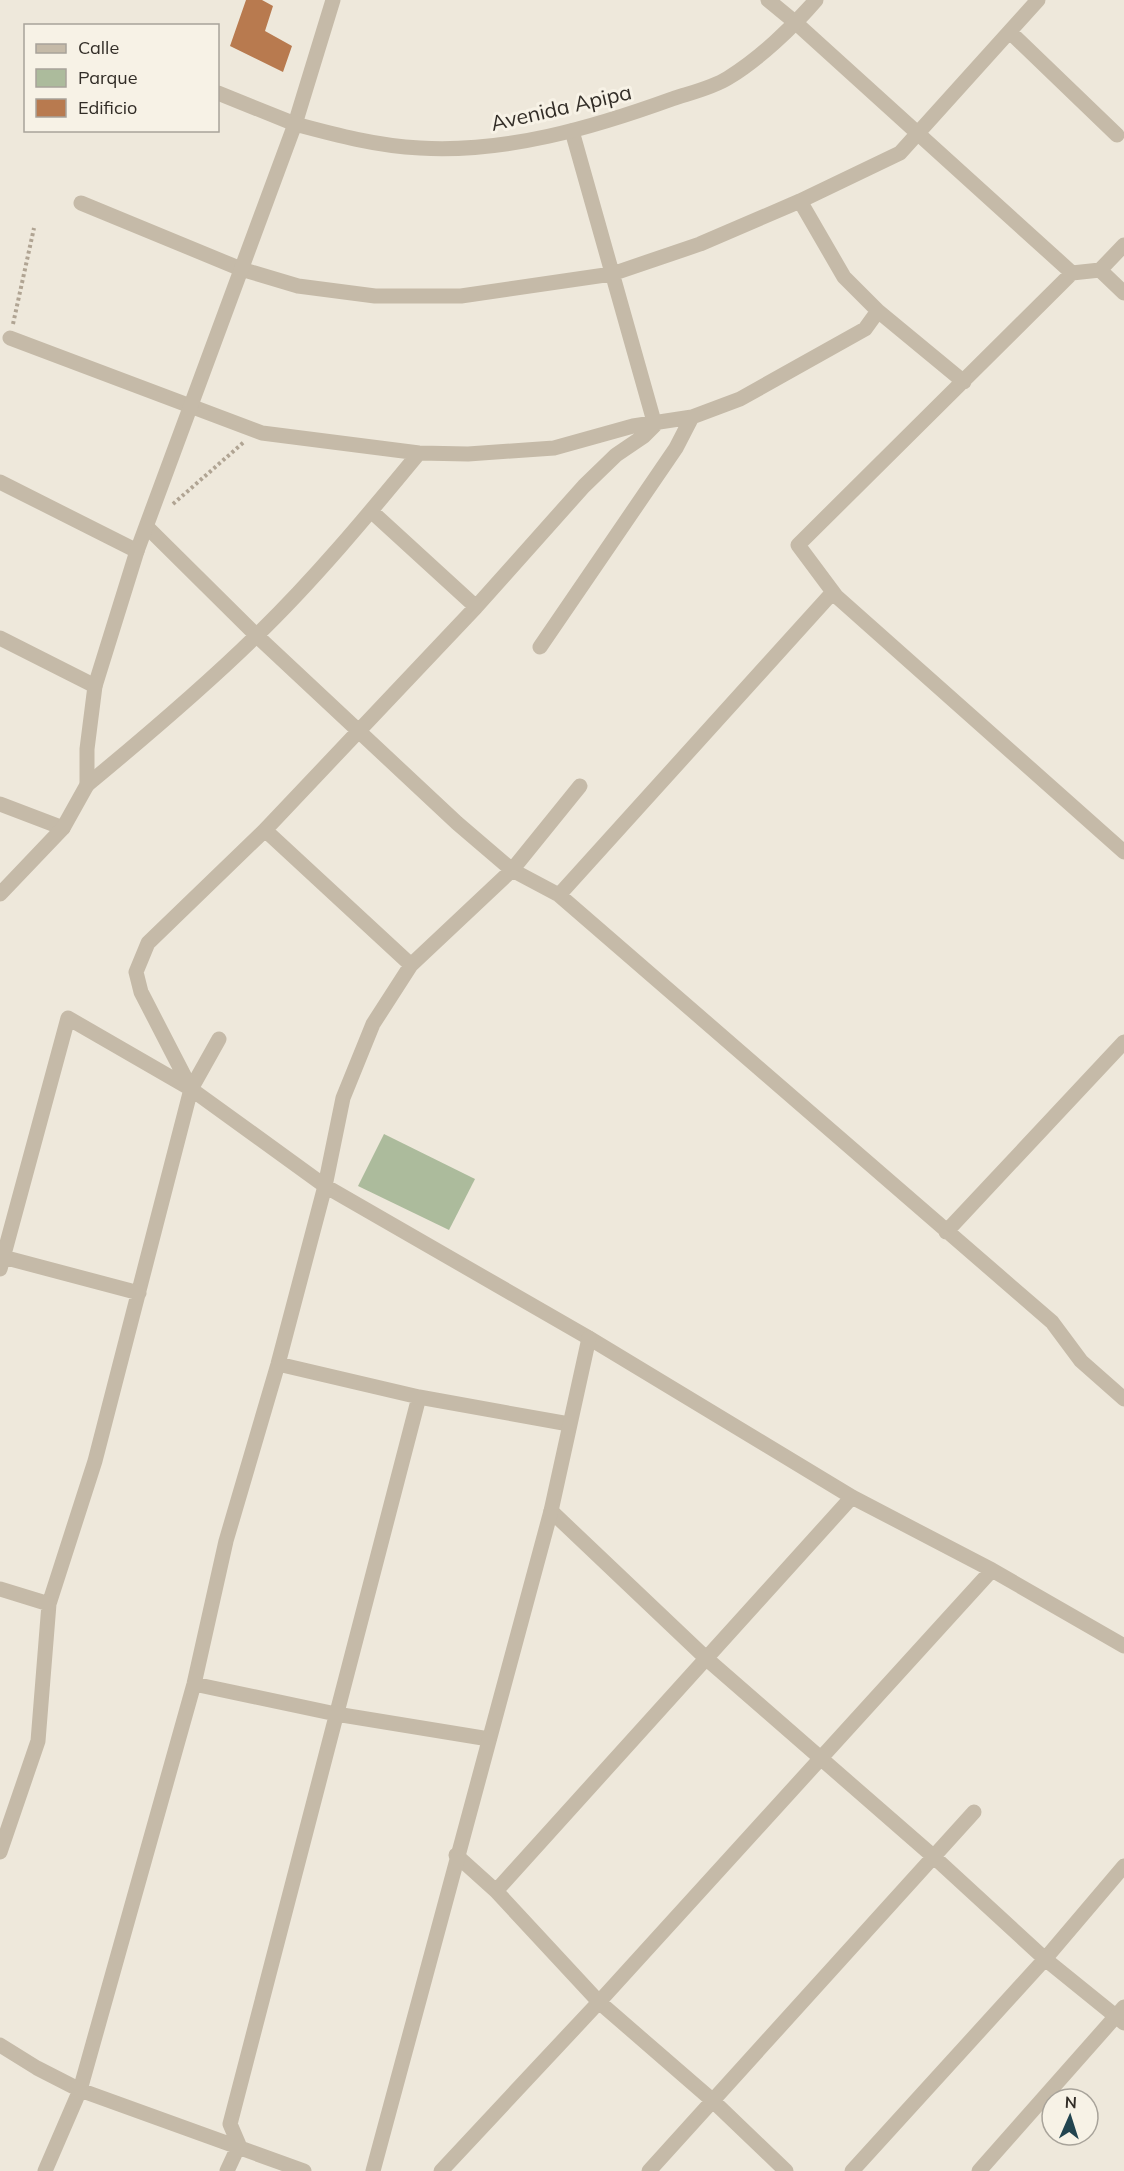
<svg xmlns="http://www.w3.org/2000/svg" width="1124" height="2171" font-family="Mulish,sans-serif">
  <rect width="100%" height="100%" fill="#eee8db"/>
  <path fill="#acbb9c" d="M 384,1134 L 475,1179 L 449,1230 L 358,1186 Z"/>
  <path fill="#b87a4f" d="M 246,0 L 262,0 L 273,6 L 265,31 L 292,46 L 283,72 L 230,46 Z"/>
  <g fill="none" stroke-linecap="round" stroke-linejoin="round">
    <path stroke="#b0a493" stroke-width="4" stroke-dasharray="3 3" stroke-linecap="butt" d="M 13,324 L 34,228
      M 173,504 L 244,442"/>
    <path stroke="#c5baa8" stroke-width="15" d="M 768,0 L 796,23 L 1072,273
      M 1011,33 L 1117,135
      M 218,93 L 295,124 L 333,0
      M 800,201 L 844,277 L 878,311 L 964,382
      M 81,203 L 241,269 L 298,286 L 375,296 L 461,296 L 612,274 L 700,244 L 800,201 L 900,153 L 1038,0
      M 1124,245 L 1100,270 L 1072,273 L 798,545 L 836,596 L 1124,852
      M 1100,270 L 1124,293
      M 10,338 L 262,433 L 419,453 L 468,454 L 554,448 L 633,426 L 692,417 L 740,399 L 865,329 L 878,311
      M 0,482 L 137,551
      M 371,511 L 476,607
      M 147,527 L 257,636 L 457,823 L 512,870 L 559,895 L 1052,1322 L 1081,1361 L 1124,1399
      M 0,638 L 95,686
      M 540,647 L 676,448 L 692,417
      M 87,785 C 145,737 202,689 255,637 C 314,580 367,516 419,453
      M 0,804 L 63,828
      M 265,830 L 411,965 L 512,870 L 580,786
      M 559,895 L 833,592
      M 191,1089 L 141,992 L 136,972 L 148,943 L 265,830 L 476,607 L 584,486 L 616,455 L 644,436 L 655,425 L 572,131
      M 946,1232 L 1124,1042
      M 3,1257 L 139,1293
      M 0,1269 L 68,1018 L 191,1089 L 325,1186 L 589,1338 L 852,1497 L 992,1570 L 1124,1646
      M 278,1364 L 419,1397 L 569,1424
      M 551,1511 L 708,1660 L 934,1857 L 1045,1959 L 1124,2023
      M 0,1589 L 49,1604
      M 194,1684 L 336,1714 L 489,1739
      M 0,1852 L 38,1741 L 49,1604 L 95,1461 L 191,1089 L 219,1039
      M 456,1855 L 496,1891 L 599,2002 L 712,2100 L 786,2171
      M 496,1891 L 852,1497
      M 0,2045 L 37,2068 L 80,2090 L 304,2171
      M 45,2171 L 80,2090 L 194,1684 L 226,1541 L 278,1364 L 325,1186 L 343,1098 L 373,1024 L 411,965
      M 227,2171 L 239,2145 L 230,2124 L 419,1397
      M 441,2171 L 599,2002 L 992,1570
      M 649,2171 L 974,1812
      M 852,2171 L 1045,1959 L 1124,1866"/>
    <path stroke="#c5baa8" stroke-width="15" d="M 0,894 L 63,828 L 87,785 L 87,749 L 95,686 L 137,551 L 295,124 C 336,135 377,146 420,148 C 506,153 592,128 672,99 C 690,93 712,88 728,78 C 759,59 792,28 816,0
      M 373,2171 L 551,1511 L 589,1338
      M 979,2171 L 1124,2007"/>
  </g>
  <g text-anchor="middle" dominant-baseline="central" stroke-width="6" stroke-linejoin="round" paint-order="stroke">
    <g font-size="21" fill="#322d27" stroke="#f7f2e6">
      <text transform="translate(561 107) rotate(-13)">Avenida Apipa</text>
    </g>
  </g>
  <rect x="24" y="24" width="195" height="108" fill="#f7f2e6" stroke="#a8a39a" stroke-width="1.5"/>
  <rect x="36" y="44" width="30" height="9" fill="#c5baa8" stroke="#a8a39a" stroke-width="1.5"/>
  <text x="78" y="54" font-size="18" fill="#322d27">Calle</text>
  <rect x="36" y="69" width="30" height="18" fill="#acbb9c" stroke="#a8a39a" stroke-width="1.5"/>
  <text x="78" y="84" font-size="18" fill="#322d27">Parque</text>
  <rect x="36" y="99" width="30" height="18" fill="#b87a4f" stroke="#a8a39a" stroke-width="1.5"/>
  <text x="78" y="114" font-size="18" fill="#322d27">Edificio</text>
  <g transform="translate(1070 2117) rotate(3)"><circle r="28" fill="#f7f2e6" stroke="#a8a39a" stroke-width="1.5"/>
  <path d="M0-4.5L10 22L0 15L-10 22Z" fill="#22444f"/>
  <text y="-9" font-size="16" font-weight="bold" text-anchor="middle" fill="#322d27">N</text>
  </g>
</svg>
